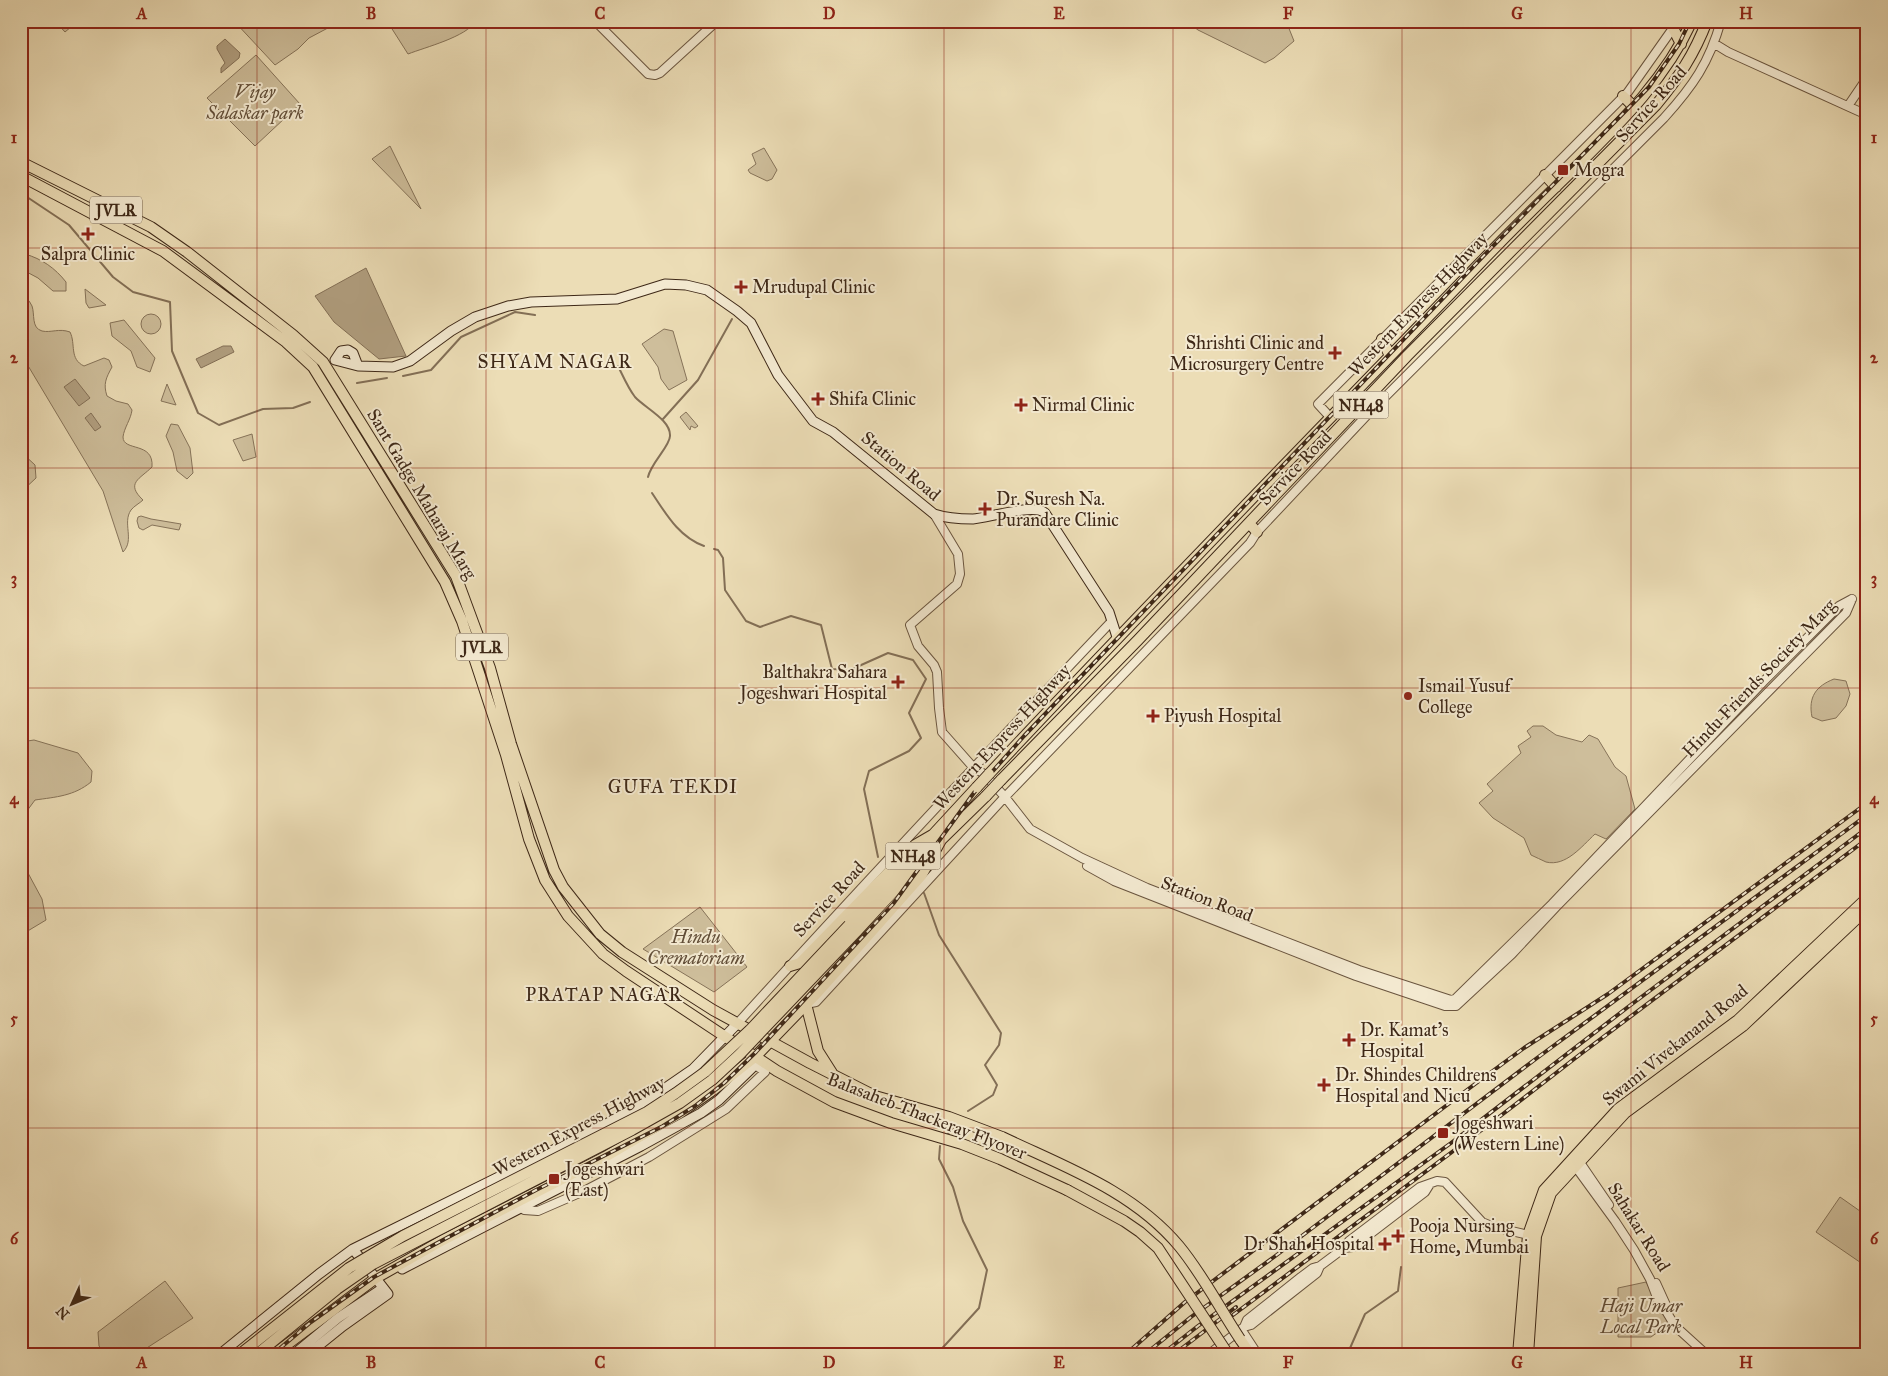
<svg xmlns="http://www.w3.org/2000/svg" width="1888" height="1376" font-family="'IM FELL Great Primer',serif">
  <rect width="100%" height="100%" fill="#ecddb6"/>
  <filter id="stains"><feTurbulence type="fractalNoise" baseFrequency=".004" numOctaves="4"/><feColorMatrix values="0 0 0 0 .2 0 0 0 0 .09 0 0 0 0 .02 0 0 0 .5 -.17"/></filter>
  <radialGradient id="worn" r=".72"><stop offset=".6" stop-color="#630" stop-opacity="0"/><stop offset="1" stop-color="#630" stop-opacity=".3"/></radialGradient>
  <path fill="#cebe9b" stroke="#867359" d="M 55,21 L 78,21 L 65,32 Z
    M 234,21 L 341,21 L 309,38 L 298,49 L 275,65 Z
    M 387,21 L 476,21 C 466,37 426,47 408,54 Z
    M 1186,21 L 1286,21 L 1294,41 L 1274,58 L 1265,63 L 1198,30 Z
    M 256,55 L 300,104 L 255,146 L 207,98 Z
    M 390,146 L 421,209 L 372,159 Z
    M 764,148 L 777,170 L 772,179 L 767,181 L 750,173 L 748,170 L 756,164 L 752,154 Z
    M 25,254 C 42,259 55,268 66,282 L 66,291 L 53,291 L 38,278 L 23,270 L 21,256 Z
    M 85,289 L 106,305 L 89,308 L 86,303 Z
    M 21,293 C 26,297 29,300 32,306 C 35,314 31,328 42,331 C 51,333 59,328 70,332 C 76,344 69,359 84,366 L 104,358 L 109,360 L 112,367 C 106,378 103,384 107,396 L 116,401 L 128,404 L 132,410 C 131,419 124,428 123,437 C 123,452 154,441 152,467 C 140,479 125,483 143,500 C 140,503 134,506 131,510 C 122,523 135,540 123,552 L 103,491 L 21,354 Z
    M141 324a10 10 0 1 1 20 0a10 10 0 1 1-20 0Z
    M 124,320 L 155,358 L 150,372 L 137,367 L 131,351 L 112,336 L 110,323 Z
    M 664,329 L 673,331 L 687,380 L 669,390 L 661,379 L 658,367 L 642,344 Z
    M 167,384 L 176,405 L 161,401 Z
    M 686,412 L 698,426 L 695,428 L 691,426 L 690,430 L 680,417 Z
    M 171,424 L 178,425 L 190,448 L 193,473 L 187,479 L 177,471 L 173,452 L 166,436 Z
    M 252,434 L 256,457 L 243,461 L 233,440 Z
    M 21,452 L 35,465 L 36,478 L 21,492 Z
    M 141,516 L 151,519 L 181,524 L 179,530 L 152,525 L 143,530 L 139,528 L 137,521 L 138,517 Z
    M 1834,679 L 1846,681 L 1850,694 L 1846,706 L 1836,718 L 1822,721 L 1812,717 C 1808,697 1816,686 1834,679 Z
    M 1533,726 L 1543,726 L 1556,735 L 1582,742 L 1589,735 L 1598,739 L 1615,767 L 1626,776 L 1635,809 L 1606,839 L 1595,834 C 1582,846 1566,867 1546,862 C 1541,860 1536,857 1531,855 L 1524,838 L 1493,818 L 1479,803 L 1493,791 L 1487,784 L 1521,753 L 1518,746 L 1531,737 L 1527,731 Z
    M 34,740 L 78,753 L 92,771 L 91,782 C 74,796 56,797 35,800 L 21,819 L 21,742 Z
    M 21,860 L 42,899 L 46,920 L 21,935 Z
    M 700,907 L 747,967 L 714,992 L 643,949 Z
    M 1840,1197 L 1867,1216 L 1867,1267 L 1816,1232 Z
    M 165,1281 L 193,1318 L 136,1355 L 106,1355 L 99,1346 L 98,1332 Z
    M 1646,1282 L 1669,1324 L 1651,1337 L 1618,1337 L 1618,1288 Z"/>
  <path fill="#b19f80" stroke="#836f56" d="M 225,39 L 240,53 L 239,58 L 221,73 L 221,68 L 225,63 L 217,49 L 217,46 Z
    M 366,268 L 406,356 L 379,359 L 334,322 L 315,296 Z
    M 223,346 L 231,346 L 234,352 L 201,368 L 196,359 Z
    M 75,379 L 90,398 L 79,406 L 64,387 Z
    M 91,413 L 101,427 L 95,431 L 85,418 Z"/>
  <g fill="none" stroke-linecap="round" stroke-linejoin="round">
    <path stroke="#836f56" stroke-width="2" d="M 21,193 L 69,225 L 113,277 L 133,292 L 170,302 L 172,351 L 198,413 L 219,425 L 263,409 L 293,408 L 310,402
      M 618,366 C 623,376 628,388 635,397 C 645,408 671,420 670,436 C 670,446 651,463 648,477
      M 403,376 L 431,370 L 461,337 L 515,312 L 535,315
      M 357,383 L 387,378
      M 663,419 L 698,380 L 732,319
      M 652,493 C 666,514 679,537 704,546
      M 714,549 L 718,550 L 723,558 L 725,590 L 746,621 L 760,627 L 791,616 L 821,625 L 832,669 L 850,670 L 888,653 L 913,660 L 926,679 L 909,713 L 921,738 L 909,751 L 869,771 L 864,789 L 878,857
      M 924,893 L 939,935 L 1001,1033 L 999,1045 L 985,1065 L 997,1085 L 993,1095 L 968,1111
      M 947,1135 L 957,1123
      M 936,1355 L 979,1308 L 987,1270 L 963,1221 L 953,1187 L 939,1159 L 940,1146
      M 1347,1355 L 1365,1314 L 1398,1291 L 1401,1267"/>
    <g stroke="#6a553f" stroke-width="10">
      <path id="tertiary" d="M 595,21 L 648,74 L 655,75 L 660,73 L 717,21
        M 1715,44 L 1728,52 L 1867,115
        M 1848,106 L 1867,78
        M 1330,417 L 1318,404 L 1628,92 L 1671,31 L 1675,21
        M 934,514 L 958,554 L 960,574 L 957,584 L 910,625 L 918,646 L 934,665 L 937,672 L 939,708 L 942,732 L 973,767 L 984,774 L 1005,797 L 1030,829 L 1082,858 L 1147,888 L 1359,970 L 1451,1000 L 1455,999 L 1552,904 L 1763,682 L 1839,606 L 1852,599
        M 1087,866 L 1114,881 L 1356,976 L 1445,1006 L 1456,1006 L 1512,954 L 1556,907 L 1846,613 L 1852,599
        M 806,1004 L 816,1002 L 1002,800 L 1250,543 L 1257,532 L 1370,412 L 1664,118 C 1693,86 1709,63 1721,21
        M 737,1024 C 860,888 985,755 1111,622
        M 1579,1161 L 1609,1205
        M 1575,1166 L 1615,1221 L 1634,1250 L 1650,1279 L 1661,1308 L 1666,1311 L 1675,1326 L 1707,1355
        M 519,1205 L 524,1210 L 538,1211 L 584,1191 L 649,1157 L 726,1109 L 765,1072 L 751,1062
        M 1344,1248 L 1353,1247 L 1425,1192 L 1430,1184
        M 1656,1283 L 1666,1305 L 1666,1311
        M 1244,1327 L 1247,1320 L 1301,1277 L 1313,1268 L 1320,1266 L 1344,1248 L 1349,1241 L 1420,1187 L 1437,1181 L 1445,1182 L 1482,1222 L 1494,1227 L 1533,1236
        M 1241,1329 L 1258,1355
        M 1208,1355 L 1244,1327 L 1251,1325 L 1317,1273 L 1320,1266"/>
    </g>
    <g stroke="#3e2817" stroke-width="11">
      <path id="secondary" d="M 335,360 L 358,366 L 393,367 L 410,361 L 451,331 L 475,317 L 508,306 L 531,302 L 617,299 L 665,284 L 686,285 L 707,290 L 737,311 L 751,323 L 778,375 L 813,421 L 833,432 L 934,514 C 946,518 959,519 973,519 C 988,518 1034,503 1045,513 L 1109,612 L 1117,637
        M 335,360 L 341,351 L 348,350 L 353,353 L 358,366
        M 402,1269 L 641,1146 L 701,1113 L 719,1100 L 755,1065
        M 219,1355 L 319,1274 L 353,1249 L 632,1111 L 693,1069 L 737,1024
        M 293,1355 L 338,1318 L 383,1288
        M 307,1355 L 343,1326 L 388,1294 L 353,1249"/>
    </g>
    <g stroke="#3e2817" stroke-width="12">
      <path id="primary" d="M 21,162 L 151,227 L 187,252 L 293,335 L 323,362 L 456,576 L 490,668 L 511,744 L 554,870 L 563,887 L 600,934 L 622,952 L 713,1010 L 810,1063 L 875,1096 L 949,1117 L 1002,1137
        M 21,176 L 163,251 L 286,342 L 313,367 L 445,582 L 462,621 L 506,755 L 529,839 L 545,880 L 568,916 L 603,954 L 626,971 L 777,1071 L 834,1102 L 891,1123 L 962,1144 L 1000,1159 L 1067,1190
        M 806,1004 L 818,1051 L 832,1073
        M 1240,1339 L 1251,1355
        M 1518,1355 L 1528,1235 L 1544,1190 L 1618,1109 L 1738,1020 L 1867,898
        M 1528,1355 L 1536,1236 L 1551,1193 L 1625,1113 L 1743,1026 L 1867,909"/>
    </g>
    <g stroke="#3e2817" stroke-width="12">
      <path id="trunk" d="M 1673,28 L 1681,44
        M 1623,96 L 1634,107
        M 1545,175 L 1556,187
        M 1382,339 L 1390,356
        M 1249,523 L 1257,532
        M 989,774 C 1151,601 1317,432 1481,262 C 1510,232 1539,203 1569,174 C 1616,127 1664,82 1692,21
        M 1001,780 L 1138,640 L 1407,356 L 1656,105 C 1679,77 1694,55 1707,21
        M 929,839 L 977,787
        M 849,925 L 911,858
        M 856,932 L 941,840 L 986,796
        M 790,966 L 800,963 L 915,845 L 934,834
        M 273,1355 L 376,1278 L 443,1240 L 605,1157 L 680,1113 L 713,1090 L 756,1056 L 818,992 L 921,876 L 941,840"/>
    </g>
    <use href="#tertiary" stroke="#f3e9d0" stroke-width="8"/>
    <use href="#secondary" stroke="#f3e9d0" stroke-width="9"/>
    <use href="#primary" stroke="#ecddb6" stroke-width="10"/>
    <use href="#trunk" stroke="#ecddb6" stroke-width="10"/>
    <g stroke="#3e2817" stroke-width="4">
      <path id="rail" d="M 1233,1315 L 1499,1117 L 1578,1056 L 1867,839
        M 272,1355 L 311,1322 L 374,1277 L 536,1190 L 663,1126 L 695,1106 L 724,1083 L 756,1052 L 893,904 L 976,790 L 1024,736 L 1493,246 L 1649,87 L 1679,44 L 1690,21
        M 1125,1355 L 1185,1302 L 1475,1084 L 1524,1048 L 1608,994 L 1867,803
        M 1144,1355 L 1191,1317 L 1274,1257 L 1537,1058 L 1867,815
        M 1161,1355 L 1198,1326 L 1451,1143 L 1628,1007 L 1867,828
        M 1173,1355 L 1236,1307"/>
    </g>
    <use href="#rail" stroke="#f3e9d0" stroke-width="2" stroke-dasharray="5.5" stroke-linecap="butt"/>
    <g stroke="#3e2817" stroke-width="12" stroke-linecap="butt">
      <path id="primary-bridge" d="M 1002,1137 C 1065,1167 1133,1191 1179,1246 C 1203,1275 1220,1309 1240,1339
        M 1067,1190 L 1124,1221 L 1140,1232 L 1158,1248 L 1226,1351"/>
    </g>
    <g stroke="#3e2817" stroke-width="12" stroke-linecap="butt">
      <path id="trunk-bridge" d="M 977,787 L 989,774
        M 986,796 L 1001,780
        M 239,1355 L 349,1268 L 403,1236 L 647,1112 L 676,1093 L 705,1072 L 750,1030 L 849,925
        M 256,1355 L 337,1289 L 373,1264 L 632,1130 L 680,1103 L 712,1080 L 740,1054 L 856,932"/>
    </g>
    <use href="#primary-bridge" stroke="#ecddb6" stroke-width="10"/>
    <use href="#trunk-bridge" stroke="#ecddb6" stroke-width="10"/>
  </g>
  <path fill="none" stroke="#8f2418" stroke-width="1" stroke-opacity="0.55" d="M 257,21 L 257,1355M 486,21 L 486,1355M 715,21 L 715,1355M 944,21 L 944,1355M 1173,21 L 1173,1355M 1402,21 L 1402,1355M 1631,21 L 1631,1355M 21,248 L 1867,248M 21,468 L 1867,468M 21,688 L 1867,688M 21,908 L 1867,908M 21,1128 L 1867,1128"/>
  <g fill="#8f2418" stroke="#f3e9d0" stroke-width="2">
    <rect x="1557" y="164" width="12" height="12" rx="2.5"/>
    <path d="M85.5 226.5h5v5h5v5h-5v5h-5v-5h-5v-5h5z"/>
    <path d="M738.5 279.5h5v5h5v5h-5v5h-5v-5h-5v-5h5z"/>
    <path d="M1332.5 345.5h5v5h5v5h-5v5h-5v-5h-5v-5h5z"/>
    <path d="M815.5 391.5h5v5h5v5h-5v5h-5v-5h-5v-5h5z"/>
    <path d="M1018.5 397.5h5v5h5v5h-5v5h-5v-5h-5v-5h5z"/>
    <path d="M982.5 501.5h5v5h5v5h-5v5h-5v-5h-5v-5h5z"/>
    <path d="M895.5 674.5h5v5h5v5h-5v5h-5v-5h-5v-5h5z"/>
    <circle cx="1408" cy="696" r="5"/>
    <path d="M1150.5 708.5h5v5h5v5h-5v5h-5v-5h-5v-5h5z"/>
    <path d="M1346.5 1032.5h5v5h5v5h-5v5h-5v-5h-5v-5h5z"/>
    <path d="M1321.5 1077.5h5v5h5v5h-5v5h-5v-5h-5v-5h5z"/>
    <rect x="1437" y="1127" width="12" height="12" rx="2.5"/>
    <rect x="548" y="1173" width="12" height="12" rx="2.5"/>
    <path d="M1395.5 1228.5h5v5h5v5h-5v5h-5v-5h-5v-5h5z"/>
    <path d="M1382.5 1236.5h5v5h5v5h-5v5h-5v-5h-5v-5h5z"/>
  </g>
  <g text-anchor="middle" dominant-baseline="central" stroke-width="4" stroke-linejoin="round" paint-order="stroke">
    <g fill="#f3e9d0" stroke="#74624e" stroke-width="1">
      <rect x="90" y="196.5" width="52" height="27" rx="4"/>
      <rect x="1333.5" y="391.5" width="55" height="27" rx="4"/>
      <rect x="456" y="633.5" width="52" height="27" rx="4"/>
      <rect x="885.5" y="842.5" width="55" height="27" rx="4"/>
    </g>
    <g font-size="16" font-weight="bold" fill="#3e2817">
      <text x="116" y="210">JVLR</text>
      <text x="1361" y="405">NH48</text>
      <text x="482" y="647">JVLR</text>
      <text x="913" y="856">NH48</text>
    </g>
    <g font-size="18" font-style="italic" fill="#624e38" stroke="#f3e9d0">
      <text x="255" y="92">Vijay<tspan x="255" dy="21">Salaskar park</tspan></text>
      <text x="696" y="937">Hindu<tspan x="696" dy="21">Crematoriam</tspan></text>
      <text x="1641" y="1306">Haji Umar<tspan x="1641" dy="21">Local Park</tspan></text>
    </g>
    <g font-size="18" fill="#3e2817" stroke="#f3e9d0">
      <text transform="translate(1651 104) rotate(-48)">Service Road</text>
      <text transform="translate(1418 304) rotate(-46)">Western Express Highway</text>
      <text transform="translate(901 466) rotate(40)">Station Road</text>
      <text transform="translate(1295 468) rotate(-46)">Service Road</text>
      <text transform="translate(422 494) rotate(59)">Sant Gadge Maharaj Marg</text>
      <text transform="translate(1759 678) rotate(-46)">Hindu Friends Society Marg</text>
      <text transform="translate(1002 737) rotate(-47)">Western Express Highway</text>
      <text transform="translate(829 899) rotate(-47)">Service Road</text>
      <text transform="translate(1207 899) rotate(21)">Station Road</text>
      <text transform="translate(1675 1045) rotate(-39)">Swami Vivekanand Road</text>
      <text transform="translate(927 1116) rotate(21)">Balasaheb Thackeray Flyover</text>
      <text transform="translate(579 1126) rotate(-28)">Western Express Highway</text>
      <text transform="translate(1639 1227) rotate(58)">Sahakar Road</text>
    </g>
    <g font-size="18" fill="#3e2817" stroke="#f3e9d0" text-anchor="start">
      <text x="1574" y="170">Mogra</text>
      <text x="88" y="254" text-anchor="middle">Salpra Clinic</text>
      <text x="752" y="287">Mrudupal Clinic</text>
      <text x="1324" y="343" text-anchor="end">Shrishti Clinic and<tspan x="1324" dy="21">Microsurgery Centre</tspan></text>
      <text x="829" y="399">Shifa Clinic</text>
      <text x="1032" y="405">Nirmal Clinic</text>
      <text x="996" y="499">Dr. Suresh Na.<tspan x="996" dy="21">Purandare Clinic</tspan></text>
      <text x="887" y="672" text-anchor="end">Balthakra Sahara<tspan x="887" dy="21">Jogeshwari Hospital</tspan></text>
      <text x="1418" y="686">Ismail Yusuf<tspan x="1418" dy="21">College</tspan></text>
      <text x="1164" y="716">Piyush Hospital</text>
      <text x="1360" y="1030">Dr. Kamat's<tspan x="1360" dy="21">Hospital</tspan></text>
      <text x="1335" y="1075">Dr. Shindes Childrens<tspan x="1335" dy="21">Hospital and Nicu</tspan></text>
      <text x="1454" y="1123">Jogeshwari<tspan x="1454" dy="21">(Western Line)</tspan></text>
      <text x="565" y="1169">Jogeshwari<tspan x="565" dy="21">(East)</tspan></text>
      <text x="1409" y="1226">Pooja Nursing<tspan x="1409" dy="21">Home, Mumbai</tspan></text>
      <text x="1374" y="1244" text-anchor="end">Dr Shah Hospital</text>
    </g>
    <g font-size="19" letter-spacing="1" fill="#3e2817" stroke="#f3e9d0">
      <text x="555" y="361">SHYAM NAGAR</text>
      <text x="673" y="786">GUFA TEKDI</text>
      <text x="604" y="994">PRATAP NAGAR</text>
    </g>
  </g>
  <rect width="1888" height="1376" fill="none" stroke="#ecddb6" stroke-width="55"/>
  <g transform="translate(72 1304) rotate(226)" stroke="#f3e9d0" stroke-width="4" paint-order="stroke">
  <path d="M0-4L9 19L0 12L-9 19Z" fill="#3e2817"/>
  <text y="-8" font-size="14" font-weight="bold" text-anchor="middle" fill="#3e2817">N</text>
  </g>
  <rect x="28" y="28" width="1832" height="1320" fill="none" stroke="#8f2418" stroke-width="2"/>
  <g font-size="16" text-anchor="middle" font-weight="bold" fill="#8f2418">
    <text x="142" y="19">A</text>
    <text x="371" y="19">B</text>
    <text x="600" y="19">C</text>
    <text x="829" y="19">D</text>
    <text x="1059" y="19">E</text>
    <text x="1288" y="19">F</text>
    <text x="1517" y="19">G</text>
    <text x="1746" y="19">H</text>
    <text x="14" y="143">1</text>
    <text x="1874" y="143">1</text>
    <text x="14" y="363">2</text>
    <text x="1874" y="363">2</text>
    <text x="14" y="584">3</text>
    <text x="1874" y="584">3</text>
    <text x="14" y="804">4</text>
    <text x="1874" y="804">4</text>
    <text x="14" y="1024">5</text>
    <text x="1874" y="1024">5</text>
    <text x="14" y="1244">6</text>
    <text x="1874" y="1244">6</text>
    <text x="142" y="1368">A</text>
    <text x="371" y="1368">B</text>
    <text x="600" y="1368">C</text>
    <text x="829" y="1368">D</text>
    <text x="1059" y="1368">E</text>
    <text x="1288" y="1368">F</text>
    <text x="1517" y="1368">G</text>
    <text x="1746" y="1368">H</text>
  </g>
  <rect width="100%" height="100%" filter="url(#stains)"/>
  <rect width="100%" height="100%" fill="url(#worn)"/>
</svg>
